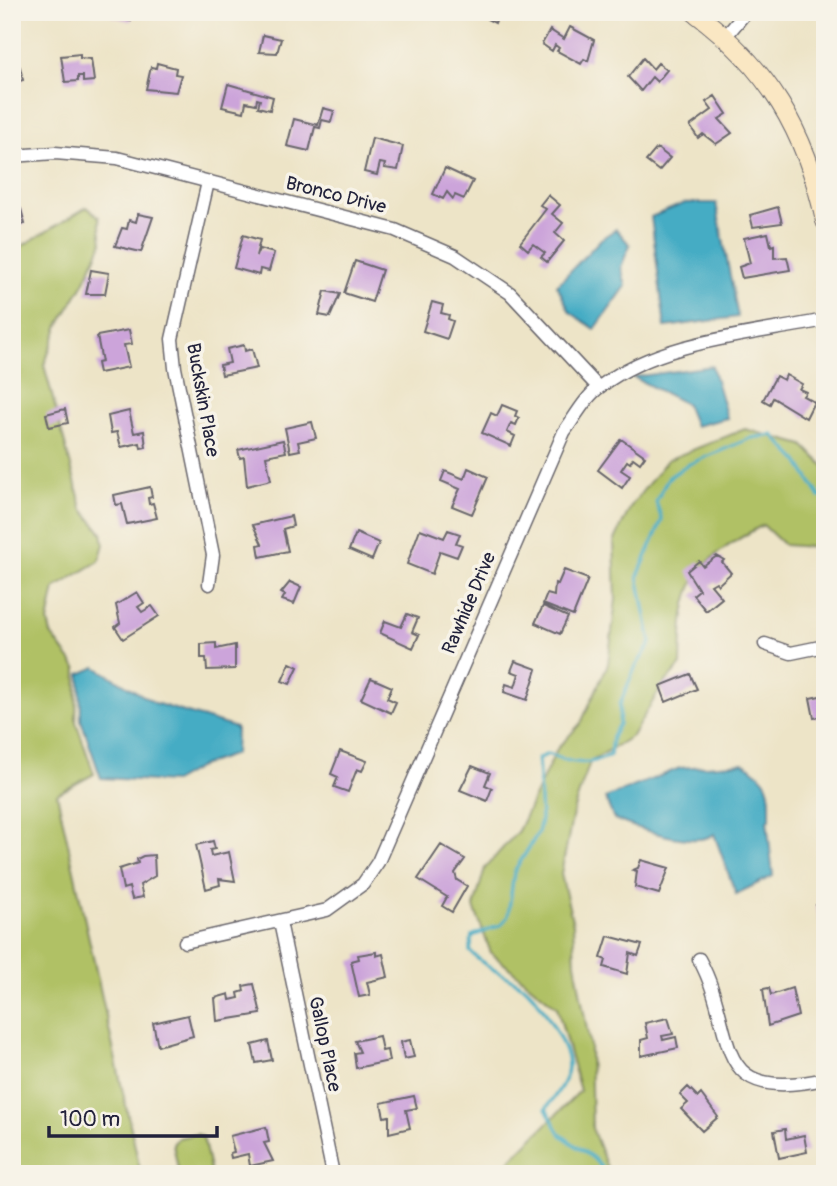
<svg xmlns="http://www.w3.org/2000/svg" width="837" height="1186" font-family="Pangolin,sans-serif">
  <rect width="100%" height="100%" fill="#f7f3e8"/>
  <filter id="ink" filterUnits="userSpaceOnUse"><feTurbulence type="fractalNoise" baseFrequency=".0143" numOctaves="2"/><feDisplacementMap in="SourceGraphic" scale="14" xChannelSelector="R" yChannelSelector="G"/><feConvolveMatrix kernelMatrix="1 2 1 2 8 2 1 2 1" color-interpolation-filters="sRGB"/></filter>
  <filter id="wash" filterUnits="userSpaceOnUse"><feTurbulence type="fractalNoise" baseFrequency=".00686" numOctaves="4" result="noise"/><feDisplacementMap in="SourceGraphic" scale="28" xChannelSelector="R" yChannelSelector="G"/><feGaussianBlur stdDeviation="1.57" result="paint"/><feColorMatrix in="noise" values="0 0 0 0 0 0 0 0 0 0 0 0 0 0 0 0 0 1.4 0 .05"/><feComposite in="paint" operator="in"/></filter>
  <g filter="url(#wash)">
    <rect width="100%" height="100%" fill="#ede4c7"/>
    <path fill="#b0c165" stroke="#697250" stroke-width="2" d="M 87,207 L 99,217 L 102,243 L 84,283 L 59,325 L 44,365 L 82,508 L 102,533 L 104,544 L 99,561 L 55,588 L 48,622 L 51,634 L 77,669 L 76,722 L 94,774 L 57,794 L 141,1174 L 12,1174 L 12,252 Z
      M 745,429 L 803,445 L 825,467 L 825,548 L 784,545 L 763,525 C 691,564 682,583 681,665 L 662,686 L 632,736 L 590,762 L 574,808 L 561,874 L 573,924 L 575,963 L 590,1046 L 592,1128 L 607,1167 L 605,1174 L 496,1174 L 580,1091 L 557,1007 L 491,953 L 474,907 L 485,868 L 518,831 L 557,749 L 581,723 L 608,664 L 616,599 L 614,542 L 631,506 L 667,460 Z
      M 197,1134 L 203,1137 L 211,1174 L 179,1174 L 173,1144 L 178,1138 Z"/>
    <path fill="#44acc4" stroke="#336780" stroke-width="2" d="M 685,203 L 716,203 L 738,317 L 665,327 L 651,217 Z
      M 616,229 L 630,245 L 621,267 L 626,286 L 595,329 L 570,312 L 557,285 L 601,239 Z
      M 712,366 L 727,418 L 695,426 L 686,404 L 633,377 Z
      M 96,667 L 155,703 L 236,728 L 235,754 L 203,765 L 173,782 L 101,778 L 81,720 L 80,674 Z
      M 744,763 C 772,780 770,789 770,820 L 767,820 L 773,876 L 736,894 L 714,834 C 696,849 635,828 614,819 L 605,798 L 680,768 Z"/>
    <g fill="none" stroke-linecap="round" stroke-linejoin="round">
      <path stroke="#44acc4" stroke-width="3.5" d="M 487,1174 C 503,1159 522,1165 540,1174
        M 599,1174 L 601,1167 L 593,1158 L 561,1135 L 546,1109 C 554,1097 568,1080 568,1066 C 569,1048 538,996 524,987 C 505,974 486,969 470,951 L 472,936 L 501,925 L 508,916 L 514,872 L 538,833 L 541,819 L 538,759 L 548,754 C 569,763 589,767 610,755 L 612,737 L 619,724 L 620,704 L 635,668 L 651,643 L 638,576 L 662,520 L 656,502 L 668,478 L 687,465 L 751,438 L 773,435 L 798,461 L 820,497 L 825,497"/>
    </g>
    <g id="blocks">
      <path fill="#cca4da" d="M 111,12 L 133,12 L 131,21 L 110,16 Z
        M 490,12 L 499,12 L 495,23 L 487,19 Z
        M 570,27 L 594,40 L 588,61 L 584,59 L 581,64 L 557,51 L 559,48 L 555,45 L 552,51 L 542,44 L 550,30 L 564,39 Z
        M 263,35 L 281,39 L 277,53 L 259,52 Z
        M 80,54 L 80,58 L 91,59 L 94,81 L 83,82 L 83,76 L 78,76 L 78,81 L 65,82 L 61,56 Z
        M 643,58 L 653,69 L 658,63 L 667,70 L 657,82 L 652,77 L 641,91 L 628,77 Z
        M 12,59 L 15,68 L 20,67 L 23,80 L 12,83 Z
        M 157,63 L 176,68 L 175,74 L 181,75 L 176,92 L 146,89 L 151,67 L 156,68 Z
        M 228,84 L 273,97 L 270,110 L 258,107 L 260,100 L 257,99 L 256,104 L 246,102 L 244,112 L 222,107 Z
        M 715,96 L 727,114 L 719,119 L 732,133 L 716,144 L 703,134 L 698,138 L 690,126 L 712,110 L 706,102 Z
        M 323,108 L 334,111 L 331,122 L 322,120 L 320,128 L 315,127 L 309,151 L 287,146 L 294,119 L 318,125 Z
        M 372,138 L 403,146 L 398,170 L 384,168 L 385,164 L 380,163 L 377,175 L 364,172 Z
        M 657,148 L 670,158 L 659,171 L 646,161 Z
        M 445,168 L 473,181 L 464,199 L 455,195 L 453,199 L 447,192 L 443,199 L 433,194 Z
        M 548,195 L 560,205 L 552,214 L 563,223 L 555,233 L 564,241 L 547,262 L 541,257 L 545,253 L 533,244 L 528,250 L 520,243 L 546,209 L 540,205 Z
        M 778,207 L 782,223 L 753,227 L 750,215 Z
        M 21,209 L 25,224 L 12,227 L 12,211 Z
        M 138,214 L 153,217 L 141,252 L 115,246 L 122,228 L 127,229 L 129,220 L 136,222 Z
        M 768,233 L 771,246 L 774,245 L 774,258 L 787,257 L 790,270 L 742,278 L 739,267 L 750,263 L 744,238 Z
        M 243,235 L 260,240 L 256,256 L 259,249 L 274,253 L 269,271 L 260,269 L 259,275 L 234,268 Z
        M 355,261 L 382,270 L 372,302 L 344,293 Z
        M 91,270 L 109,273 L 105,294 L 86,294 Z
        M 325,291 L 340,294 L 330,317 L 319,315 Z
        M 432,302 L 443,305 L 441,313 L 449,315 L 448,319 L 453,321 L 447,339 L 423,331 Z
        M 129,330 L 132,344 L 124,345 L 129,367 L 99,373 L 97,363 L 102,362 L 97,336 Z
        M 244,345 L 245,351 L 252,349 L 257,368 L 222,375 L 220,365 L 230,363 L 227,349 Z
        M 786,375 L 802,384 L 799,389 L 806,392 L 803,396 L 814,402 L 806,418 L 773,398 L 770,404 L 763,400 L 776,376 L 784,380 Z
        M 502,405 L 517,411 L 515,416 L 519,418 L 516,425 L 511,423 L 507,432 L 515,436 L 511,446 L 482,433 L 491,413 L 497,416 Z
        M 65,409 L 68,423 L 49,427 L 46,414 Z
        M 129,411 L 134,433 L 144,431 L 146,447 L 141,448 L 140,443 L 121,447 L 117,432 L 111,433 L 108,416 Z
        M 312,422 L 316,438 L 298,442 L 300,450 L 290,452 L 285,428 Z
        M 621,439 L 645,456 L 640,463 L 633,458 L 630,463 L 627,461 L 621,470 L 630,476 L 622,488 L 598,470 Z
        M 283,440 L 286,452 L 266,456 L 271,480 L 247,486 L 244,457 L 240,458 L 238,450 Z
        M 468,468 L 488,477 L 472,514 L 452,506 L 460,489 L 441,481 L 445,471 L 464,479 Z
        M 150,487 L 152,497 L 148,498 L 149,504 L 153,503 L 157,518 L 127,524 L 122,504 L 116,505 L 114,495 Z
        M 291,516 L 293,526 L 283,529 L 288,551 L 260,557 L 258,545 L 262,544 L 253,525 Z
        M 420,529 L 444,538 L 448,530 L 460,534 L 456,543 L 462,545 L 457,557 L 440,551 L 432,574 L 407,564 Z
        M 356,533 L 379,543 L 372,560 L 349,550 Z
        M 717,556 L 724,560 L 722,562 L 731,573 L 718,585 L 716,582 L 711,585 L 722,598 L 706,611 L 693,595 L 699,590 L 687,571 L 699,561 L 703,566 Z
        M 564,570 L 588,579 L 573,616 L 543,604 L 547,594 L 554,596 L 555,583 L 558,584 Z
        M 290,582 L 301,587 L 294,604 L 282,600 L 285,595 L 281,593 Z
        M 137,592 L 144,603 L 138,607 L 142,612 L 152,606 L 159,616 L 123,639 L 115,627 L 120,623 L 116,605 Z
        M 543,606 L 568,617 L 560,634 L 535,623 Z
        M 407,614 L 418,618 L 412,632 L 419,635 L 413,648 L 380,633 L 385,621 L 401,627 Z
        M 216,643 L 216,649 L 235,645 L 235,669 L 207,670 L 206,658 L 201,658 L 201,644 Z
        M 515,661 L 537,669 L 527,700 L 504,692 L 506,684 L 515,687 L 519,674 L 511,671 Z
        M 290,663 L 298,667 L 290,684 L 282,681 Z
        M 690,674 L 697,689 L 666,702 L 660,686 Z
        M 371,678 L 392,687 L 387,698 L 396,702 L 391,713 L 361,699 Z
        M 825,695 L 825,716 L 814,718 L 810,698 Z
        M 340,751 L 367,761 L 362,771 L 357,769 L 348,792 L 334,787 L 338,777 L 331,774 Z
        M 472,766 L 490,773 L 485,785 L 492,788 L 487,801 L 460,790 Z
        M 213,841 L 215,849 L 210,850 L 211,856 L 229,852 L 235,881 L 219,879 L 220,885 L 206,889 L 196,845 Z
        M 441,845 L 465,859 L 455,873 L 457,880 L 467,886 L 452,912 L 442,906 L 447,897 L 418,879 Z
        M 154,855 L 155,876 L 140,885 L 143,897 L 132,899 L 129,887 L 123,889 L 119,869 L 138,863 L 137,859 L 143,856 Z
        M 641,860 L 669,868 L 659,894 L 635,887 L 637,871 L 633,870 L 638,868 Z
        M 825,904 L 825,920 L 819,921 L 816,905 Z
        M 608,936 L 642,945 L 638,956 L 630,953 L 627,974 L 604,967 L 606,960 L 601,958 Z
        M 376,952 L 376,956 L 383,954 L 388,977 L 367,982 L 370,995 L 359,997 L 351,961 L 359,959 L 358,955 Z
        M 254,984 L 261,1014 L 217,1021 L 215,998 L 229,994 L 230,1000 L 239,998 L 238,993 L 244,991 L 243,986 Z
        M 769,988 L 771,995 L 792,988 L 798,1016 L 768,1026 L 763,989 Z
        M 188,1015 L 193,1036 L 158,1046 L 153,1023 Z
        M 668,1018 L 673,1034 L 662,1036 L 663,1040 L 676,1037 L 678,1048 L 641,1056 L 641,1040 L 648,1038 L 645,1023 Z
        M 379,1036 L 382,1051 L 387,1050 L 389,1061 L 356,1068 L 354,1053 L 360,1052 L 355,1041 Z
        M 410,1040 L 414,1057 L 404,1059 L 401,1042 Z
        M 268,1041 L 272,1060 L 256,1063 L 252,1045 Z
        M 688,1087 L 698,1097 L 701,1094 L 718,1117 L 702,1131 L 681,1109 L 688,1103 L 680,1095 Z
        M 414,1096 L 417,1108 L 406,1110 L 410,1128 L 389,1133 L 389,1116 L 384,1117 L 381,1103 Z
        M 266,1127 L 269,1142 L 264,1143 L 273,1161 L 250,1166 L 248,1154 L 231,1158 L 230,1153 L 234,1152 L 230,1136 Z
        M 785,1129 L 786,1139 L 804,1135 L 807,1152 L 779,1158 L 774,1131 Z"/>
    </g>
  </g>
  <g filter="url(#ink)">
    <use href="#blocks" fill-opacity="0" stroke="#69666c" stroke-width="2"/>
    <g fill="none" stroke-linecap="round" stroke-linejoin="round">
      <g stroke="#69666c" stroke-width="15">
        <path id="street" d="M 726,36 L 746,12
          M 12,156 L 55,153 L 117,158 L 395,230 L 455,256 L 510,293 L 598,387
          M 208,182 L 172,339 L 175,368 L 213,555 L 209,584
          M 765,644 L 791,653 L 825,646
          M 280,922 L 333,1174
          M 185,942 L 327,910 L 363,884 L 378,862 L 564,432 C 575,417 586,396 601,386 C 662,340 752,335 825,320
          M 699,959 C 740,1034 705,1104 825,1079"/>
      </g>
      <g stroke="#69666c" stroke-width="20">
        <path id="secondary" d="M 694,12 C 768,67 806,131 825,221"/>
      </g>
      <use href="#street" stroke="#fff" stroke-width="12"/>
      <use href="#secondary" stroke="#fae7c3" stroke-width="18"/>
    </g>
  </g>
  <g text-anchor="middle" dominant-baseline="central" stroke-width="7" stroke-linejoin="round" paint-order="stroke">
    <g font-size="19" fill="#22223b" stroke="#f7f3e8">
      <text transform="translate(336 195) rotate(14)">Bronco Drive</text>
      <text transform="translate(203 400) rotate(80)">Buckskin Place</text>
      <text transform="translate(469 603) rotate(-67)">Rawhide Drive</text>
      <text transform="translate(325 1044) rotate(78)">Gallop Place</text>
    </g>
  </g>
  <rect width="837" height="1186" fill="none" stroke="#f7f3e8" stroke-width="42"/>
  <path d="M49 1126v10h168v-10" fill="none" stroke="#22223b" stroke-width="3.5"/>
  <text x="60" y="1126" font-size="21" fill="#22223b" stroke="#f7f3e8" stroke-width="5" paint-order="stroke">100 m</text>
</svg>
